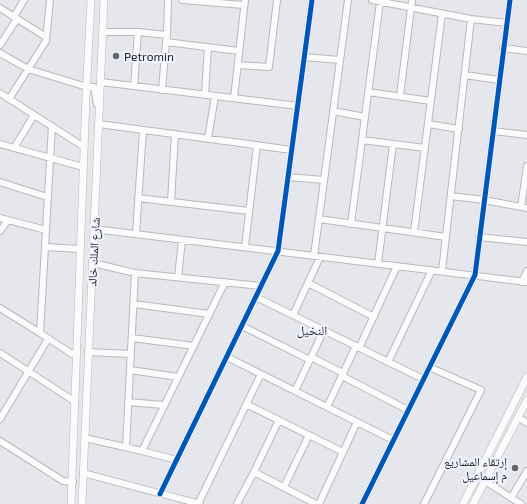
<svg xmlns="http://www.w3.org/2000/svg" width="527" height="504" font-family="'Exo 2','Noto Naskh Arabic',sans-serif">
  <rect width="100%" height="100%" fill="#e6e7ec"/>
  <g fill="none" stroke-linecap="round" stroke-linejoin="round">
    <g stroke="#b8b9bd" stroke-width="8">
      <path id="minor" d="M 182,0 L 244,5
        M 372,0 L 471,19 L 507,23
        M 0,8 L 46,37
        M 14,17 L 24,0
        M 103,32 L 138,32 L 167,35 L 166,42 L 239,51
        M 167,35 L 168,0
        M 0,45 L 17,19
        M 503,48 L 527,51
        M 0,53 L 28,69 L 87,87 L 94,87 L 97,104
        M 304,57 L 340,60
        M 238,65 L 269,67 L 277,0
        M 465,75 L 499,80
        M 101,82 L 298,106
        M 134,86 L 138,32
        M 162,90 L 166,42
        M 368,92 L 431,101
        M 0,93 L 84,147
        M 205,95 L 208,47
        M 400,96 L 412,0
        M 234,98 L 245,0
        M 9,99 L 46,41 L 50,0
        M 333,111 L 365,117
        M 99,124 L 292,150
        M 428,124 L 459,129
        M 52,126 L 40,333 L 72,354 L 76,353
        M 493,131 L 527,135
        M 208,139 L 215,96
        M 362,140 L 425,148
        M 0,144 L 83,167
        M 14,148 L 34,115
        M 288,177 L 324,180
        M 0,182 L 47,197
        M 451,196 L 484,200 L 527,208
        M 138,198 L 249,211
        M 171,202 L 175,134
        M 521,207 L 527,166
        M 0,218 L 46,230
        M 319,219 L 446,237
        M 351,224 L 380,2
        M 94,229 L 527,282
        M 0,231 L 8,220
        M 414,232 L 442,14
        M 136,234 L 143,130
        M 479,237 L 527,242
        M 45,247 L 80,249
        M 245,247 L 257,145
        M 314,256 L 348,0
        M 93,263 L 135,273 L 261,286
        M 378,264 L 393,144
        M 442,271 L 471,19
        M 178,277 L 182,240
        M 522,282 L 527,271
        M 308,283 L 374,317
        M 256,297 L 423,379
        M 134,304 L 209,314
        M 0,308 L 40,333
        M 293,315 L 320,257
        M 242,326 L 310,360
        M 132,338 L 194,346
        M 359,348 L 397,266
        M 88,352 L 131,354
        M 0,353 L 74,401
        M 227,357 L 393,440
        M 311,357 L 343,373
        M 388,362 L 432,270
        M 130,370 L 178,377
        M 342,376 L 408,410
        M 295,391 L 324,330
        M 128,402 L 164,405
        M 246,404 L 343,452
        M 327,407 L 356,346
        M 518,417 L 527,423
        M 0,419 L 48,339
        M 279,420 L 254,472 L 316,504
        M 85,438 L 142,451 L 225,282
        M 0,441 L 63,481 L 73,482
        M 126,447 L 135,273
        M 142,451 L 177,460
        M 83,473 L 200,504
        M 485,481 L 521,504
        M 284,487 L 309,435
        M 160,494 L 278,251 L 312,0
        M 511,498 L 527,471
        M 198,504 L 261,374
        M 237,504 L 254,472
        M 319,504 L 357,422
        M 362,504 L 475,275 L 510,0
        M 424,504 L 481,390 L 429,367"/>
    </g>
    <g stroke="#b8b9bd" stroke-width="8">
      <path id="major" d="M 71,504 L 86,97 L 91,0
        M 82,504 L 104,0
        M 463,504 L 527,377
        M 473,504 L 527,400"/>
    </g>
    <use href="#minor" stroke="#fbfbfc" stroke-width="6"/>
    <use href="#major" stroke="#fbfbfc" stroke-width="7"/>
    <g stroke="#f0f3fe" stroke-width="8">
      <path id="cycleway" d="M 160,494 L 278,251 L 312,0
        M 362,504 L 475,275 L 510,0"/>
    </g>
    <use href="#cycleway" stroke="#0057b8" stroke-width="5"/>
  </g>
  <g fill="#65666b" stroke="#f0f3fe" stroke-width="1.5">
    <circle cx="116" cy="56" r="4"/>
    <circle cx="515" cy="468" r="4"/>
  </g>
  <g text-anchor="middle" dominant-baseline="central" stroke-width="4" stroke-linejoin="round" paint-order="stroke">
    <g font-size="12" fill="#202125" stroke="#f0f3fe" text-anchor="start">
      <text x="124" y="56">Petromin</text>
      <text x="507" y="461" text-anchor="end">إرتقاء المشاريع<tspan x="507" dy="14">م إسماعيل</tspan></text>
    </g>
    <g font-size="12" fill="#202125" stroke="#f0f3fe">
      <text transform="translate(93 252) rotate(-87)">شارع الملك خالد</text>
    </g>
    <g font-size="13" fill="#32343c" stroke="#f0f3fe">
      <text x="312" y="330">النخيل</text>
    </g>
  </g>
</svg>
